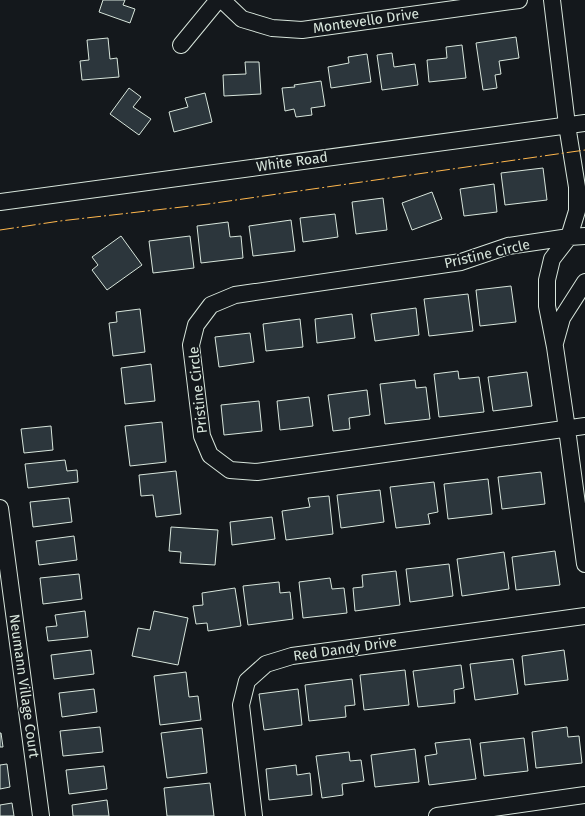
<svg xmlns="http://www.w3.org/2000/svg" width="585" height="816" font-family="'Fira Sans',sans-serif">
  <rect width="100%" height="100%" fill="#14181c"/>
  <path fill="#2c363c" stroke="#d8e6dc" d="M 103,0 L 125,0 L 123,5 L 135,9 L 130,23 L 99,12 Z
    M 516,37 L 519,58 L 499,61 L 501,74 L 495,75 L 497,88 L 483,90 L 476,43 Z
    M 108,38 L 110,59 L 117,58 L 119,77 L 82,80 L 80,61 L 89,60 L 87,40 Z
    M 462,45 L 466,78 L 429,82 L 427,60 L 447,58 L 446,47 Z
    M 392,53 L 394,67 L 415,64 L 418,85 L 382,90 L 377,55 Z
    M 367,54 L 371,82 L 331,88 L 328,67 L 349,63 L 348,57 Z
    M 245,62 L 259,62 L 261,94 L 224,96 L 223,75 L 246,74 Z
    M 321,81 L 325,106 L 311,108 L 312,115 L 296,117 L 294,109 L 285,111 L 282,88 L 295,87 L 294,85 Z
    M 129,88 L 141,97 L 133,107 L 151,119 L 139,135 L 110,114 Z
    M 205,93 L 212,122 L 174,132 L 169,112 L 188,107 L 185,98 Z
    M 543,168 L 547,200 L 505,205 L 501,173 Z
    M 494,184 L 497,212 L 464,216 L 460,189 Z
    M 432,192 L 442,219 L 412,230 L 402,203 Z
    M 383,198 L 387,230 L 356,234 L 352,202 Z
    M 335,214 L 338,237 L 303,242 L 300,218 Z
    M 291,220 L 295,251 L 253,256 L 249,226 Z
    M 228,222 L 230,237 L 241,236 L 243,258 L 201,263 L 197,226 Z
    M 121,236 L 142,265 L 107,290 L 92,270 L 98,265 L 92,257 Z
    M 190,236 L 194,268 L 153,273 L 149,241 Z
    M 511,286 L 516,322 L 480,326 L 476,290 Z
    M 468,294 L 473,331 L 429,336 L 424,299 Z
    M 416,308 L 419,335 L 375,341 L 371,314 Z
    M 140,309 L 145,352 L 113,356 L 109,323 L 117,322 L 116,312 Z
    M 352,314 L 355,338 L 317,343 L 315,319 Z
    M 300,319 L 303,347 L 266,351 L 263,324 Z
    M 250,333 L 254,362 L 219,367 L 215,337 Z
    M 151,364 L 155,401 L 125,404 L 121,368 Z
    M 458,371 L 459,379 L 479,377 L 484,412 L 439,417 L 434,374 Z
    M 527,372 L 532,406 L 493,411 L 488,377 Z
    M 415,380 L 416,388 L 426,387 L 430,419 L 385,424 L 380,384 Z
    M 367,390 L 370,415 L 349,418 L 350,429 L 333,431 L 328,395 Z
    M 309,397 L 313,426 L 280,430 L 277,401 Z
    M 259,401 L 262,431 L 224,435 L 221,405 Z
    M 162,422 L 166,462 L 130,466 L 125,426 Z
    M 51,426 L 53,450 L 24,453 L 21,429 Z
    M 65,460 L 67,471 L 77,470 L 78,482 L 28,488 L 25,464 Z
    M 176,471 L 181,514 L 156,517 L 153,495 L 141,496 L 139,475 Z
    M 541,472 L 545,504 L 502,509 L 498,477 Z
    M 488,479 L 492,514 L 448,519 L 444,484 Z
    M 434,482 L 438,512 L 428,514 L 430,524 L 396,528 L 390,487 Z
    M 380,490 L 384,522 L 341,528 L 337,495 Z
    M 329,496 L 333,534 L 286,540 L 282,511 L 310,507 L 308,498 Z
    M 69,498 L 72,522 L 33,527 L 30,502 Z
    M 272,517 L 275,539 L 232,545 L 230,522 Z
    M 171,527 L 218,530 L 215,565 L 180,563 L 181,552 L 169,551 Z
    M 74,536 L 77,560 L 39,565 L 36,541 Z
    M 555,551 L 560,585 L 516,590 L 512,557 Z
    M 504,552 L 509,589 L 462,596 L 457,559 Z
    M 449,564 L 453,596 L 410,602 L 406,569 Z
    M 396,571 L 400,605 L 355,611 L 353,588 L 363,587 L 362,575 Z
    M 79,574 L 82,599 L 43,604 L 40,578 Z
    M 330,578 L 332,589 L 344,588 L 347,613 L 303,618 L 299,582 Z
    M 279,582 L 280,593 L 290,592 L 293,619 L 248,625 L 243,586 Z
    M 235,588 L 241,626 L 208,631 L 207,623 L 196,624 L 193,606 L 203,605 L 202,593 Z
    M 85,611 L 88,637 L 48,641 L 46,627 L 57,626 L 55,615 Z
    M 154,611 L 188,618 L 178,665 L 132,656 L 138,628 L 150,630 Z
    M 91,650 L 94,674 L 54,679 L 51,655 Z
    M 564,650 L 568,680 L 525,685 L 522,656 Z
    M 513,659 L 518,694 L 475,700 L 470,664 Z
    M 461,665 L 464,688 L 454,690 L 455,703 L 418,707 L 413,671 Z
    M 405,670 L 409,705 L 364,710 L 360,675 Z
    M 186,672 L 189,697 L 198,696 L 201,720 L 160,725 L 154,676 Z
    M 352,679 L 355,705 L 345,706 L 346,717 L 309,721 L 305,685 Z
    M 94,689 L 97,712 L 62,717 L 59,693 Z
    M 298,689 L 302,725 L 264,730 L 259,694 Z
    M 100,727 L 103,752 L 63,756 L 60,731 Z
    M 567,727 L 568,737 L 579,736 L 582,763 L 536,768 L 532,732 Z
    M 202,728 L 207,773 L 167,778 L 161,733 Z
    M 0,733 L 1,733 L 3,747 L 0,747 Z
    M 524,738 L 528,771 L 484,776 L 480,743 Z
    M 470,739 L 476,779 L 429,785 L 425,756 L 437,754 L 435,743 Z
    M 415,749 L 419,782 L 375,787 L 371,755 Z
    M 349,752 L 350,761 L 361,760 L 364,781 L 342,784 L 343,795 L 322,798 L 316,756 Z
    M 7,764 L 10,787 L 0,789 L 0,765 Z
    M 296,765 L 297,775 L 310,773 L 312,795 L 269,800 L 266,769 Z
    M 104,766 L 107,789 L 69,794 L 66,770 Z
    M 210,783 L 214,816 L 167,816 L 164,788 Z
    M 107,800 L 109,816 L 73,816 L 72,805 Z
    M 12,803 L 14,816 L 0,816 L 0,805 Z"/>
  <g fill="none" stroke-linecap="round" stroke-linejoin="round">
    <g stroke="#d8e6dc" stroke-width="18">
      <path id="minor" d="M 222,0 L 242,19 L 272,28 L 302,30 L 519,0
        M 552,0 L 567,125 L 577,187 L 577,211 L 569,237 L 552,259 L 547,280 L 547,306 L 555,347 L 567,429 L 585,564
        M 181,45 L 218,0
        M 0,202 L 585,123
        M 585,236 L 569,237 L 508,246 L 461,262 L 235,295 L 211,305 L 196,325 L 191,345 L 202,436 L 210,455 L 230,470 L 257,472 L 585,426
        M 555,343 L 562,318 L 585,282
        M 0,508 L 41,816
        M 254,816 L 241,705 L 247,681 L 266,664 L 292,656 L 585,616
        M 437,816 L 585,795"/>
    </g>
    <use href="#minor" stroke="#14181c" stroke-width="16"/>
    <path stroke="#ffb74d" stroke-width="1" stroke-dasharray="14 3 2 3" stroke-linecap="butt" d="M 0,230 L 60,221 L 208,204 L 585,150"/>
  </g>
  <g text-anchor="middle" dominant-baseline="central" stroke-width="3" stroke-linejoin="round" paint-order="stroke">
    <g font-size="14" fill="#d8e6dc" stroke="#14181c">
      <text transform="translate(366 21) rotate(-8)">Montevello Drive</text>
      <text transform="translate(292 162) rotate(-8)">White Road</text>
      <text transform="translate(487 254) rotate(-13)">Pristine Circle</text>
      <text transform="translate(198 390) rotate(-96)">Pristine Circle</text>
      <text transform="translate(345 649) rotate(-8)">Red Dandy Drive</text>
      <text transform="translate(24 686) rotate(82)">Neumann Village Court</text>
    </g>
  </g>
</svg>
